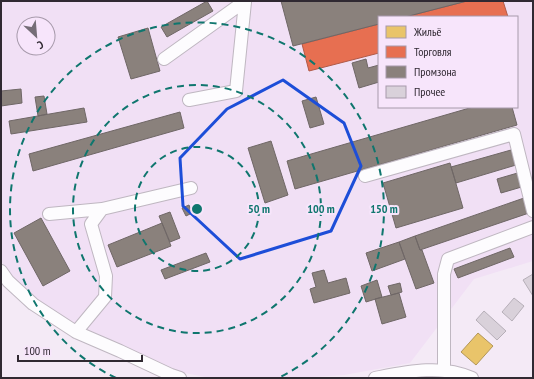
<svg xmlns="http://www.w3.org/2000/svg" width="534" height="379" font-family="'PT Sans Narrow',sans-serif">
  <rect width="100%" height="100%" fill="#f4eaf6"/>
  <path fill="#f1e0f5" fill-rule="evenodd" d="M 1,1 L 533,1 L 533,261 L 474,279 L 410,363 L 344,375 L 299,378 L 205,377 L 175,371 L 72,322 L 36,299 L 12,277 L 1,261 ZM 379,17 L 517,17 L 517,107 L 379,107 ZM 24,24 L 48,24 L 48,48 L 24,48 Z"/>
  <path fill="#e9c46a" stroke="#b29659" d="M 478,333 L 493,346 L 476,365 L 461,352 Z"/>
  <path fill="#e76f51" stroke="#b05a48" d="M 467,1 L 503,1 L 508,17 L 405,17 Z
    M 379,24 L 379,53 L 309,71 L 302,44 Z"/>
  <path fill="#8a817c" stroke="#6f6766" d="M 207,1 L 213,11 L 167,37 L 161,27 Z
    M 281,1 L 467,1 L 405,17 L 379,17 L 379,24 L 293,46 Z
    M 148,28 L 160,71 L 131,79 L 118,37 Z
    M 366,59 L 368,68 L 379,65 L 379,82 L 359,88 L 352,63 Z
    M 21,89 L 22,103 L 1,106 L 1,91 Z
    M 44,96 L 47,114 L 38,116 L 35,97 Z
    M 316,97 L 324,124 L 310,128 L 302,101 Z
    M 473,107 L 512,107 L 517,125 L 295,189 L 287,161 Z
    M 84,108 L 87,122 L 11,134 L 9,121 Z
    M 180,112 L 184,128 L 33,171 L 29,154 Z
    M 271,141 L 288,195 L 265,203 L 248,148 Z
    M 511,150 L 516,165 L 456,183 L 451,167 Z
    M 450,163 L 463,208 L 396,228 L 383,183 Z
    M 521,172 L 525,186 L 501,193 L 497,179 Z
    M 524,198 L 529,213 L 420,250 L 415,236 Z
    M 189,205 L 192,213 L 186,216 L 182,208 Z
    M 170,212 L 180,238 L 170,242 L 159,216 Z
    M 41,218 L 70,271 L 43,286 L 14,233 Z
    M 162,223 L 171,246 L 117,267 L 108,245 Z
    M 415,236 L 420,250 L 422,250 L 434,283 L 416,289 L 399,242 Z
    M 399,242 L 405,259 L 372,271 L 366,253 Z
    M 510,248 L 514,257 L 458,278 L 454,269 Z
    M 206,253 L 210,262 L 165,279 L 161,270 Z
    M 324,270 L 328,283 L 346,278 L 350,293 L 314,303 L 310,289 L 316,287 L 312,273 Z
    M 377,280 L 382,297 L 366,302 L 361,286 Z
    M 400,283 L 402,292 L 391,295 L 388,286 Z
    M 399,293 L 406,317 L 382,324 L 375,299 Z"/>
  <path fill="#d9d1da" stroke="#b6afb8" d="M 533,274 L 533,296 L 523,280 Z
    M 514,298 L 524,306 L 512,321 L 502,312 Z
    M 484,311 L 506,331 L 497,340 L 476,320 Z"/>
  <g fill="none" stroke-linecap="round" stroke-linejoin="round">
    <g stroke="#bfb7c1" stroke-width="14">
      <path id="minor" d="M 164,59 L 245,1
        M 189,100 L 236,91 L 245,2
        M 365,176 L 514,134 L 533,211
        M 49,214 L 102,209
        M 1,271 L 8,281 L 33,304 L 76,332 L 120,351 L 171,375 L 180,378
        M 76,332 L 105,297 L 106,276 L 91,224 L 102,209 L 191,188
        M 444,370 L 444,274 L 448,259 L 533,227
        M 375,378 C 406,372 441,364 472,378"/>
    </g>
    <use href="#minor" stroke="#fdfcfe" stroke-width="12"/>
  </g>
  <path fill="none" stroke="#1d4ed8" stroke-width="3" stroke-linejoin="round" d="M 283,80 L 344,123 L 361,166 L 331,231 L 240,259 L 183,206 L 180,158 L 227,109 Z"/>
  <g fill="none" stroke="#0f766e" stroke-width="2" stroke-dasharray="7 5">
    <circle cx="197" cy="209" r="62"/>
    <circle cx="197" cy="209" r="124"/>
    <path d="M116 378A187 187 0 1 1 278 378"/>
  </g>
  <circle cx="197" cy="209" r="6" fill="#0f766e" stroke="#f7e5fb" stroke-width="2"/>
  <g font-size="12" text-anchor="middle" font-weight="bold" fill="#0f766e" stroke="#f7e5fb" stroke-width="4" stroke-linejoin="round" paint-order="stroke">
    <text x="259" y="213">50 m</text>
    <text x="321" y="213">100 m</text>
    <text x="384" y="213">150 m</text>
  </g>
  <rect width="534" height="379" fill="none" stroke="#302932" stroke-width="4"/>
  <rect x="378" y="16" width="140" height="92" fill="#f7e5fb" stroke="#a79aab"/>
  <rect x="386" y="26" width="20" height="12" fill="#e9c46a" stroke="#a79aab"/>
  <text x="414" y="36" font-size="12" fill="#302932">Жильё</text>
  <rect x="386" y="46" width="20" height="12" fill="#e76f51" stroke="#a79aab"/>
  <text x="414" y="56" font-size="12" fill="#302932">Торговля</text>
  <rect x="386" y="66" width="20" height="12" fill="#8a817c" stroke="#a79aab"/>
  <text x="414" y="76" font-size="12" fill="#302932">Промзона</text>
  <rect x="386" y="86" width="20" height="12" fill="#d9d1da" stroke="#a79aab"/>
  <text x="414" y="96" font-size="12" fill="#302932">Прочее</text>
  <g transform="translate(36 36) rotate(154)"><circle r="19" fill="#f7e5fb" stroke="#a79aab"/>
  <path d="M0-3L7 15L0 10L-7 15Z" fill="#756d77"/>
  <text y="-6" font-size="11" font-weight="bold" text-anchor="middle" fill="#302932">С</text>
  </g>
  <path d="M18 355v6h124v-6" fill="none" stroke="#302932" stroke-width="2"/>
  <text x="24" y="355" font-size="12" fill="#302932" stroke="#f7e5fb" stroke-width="3" paint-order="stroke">100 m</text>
</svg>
